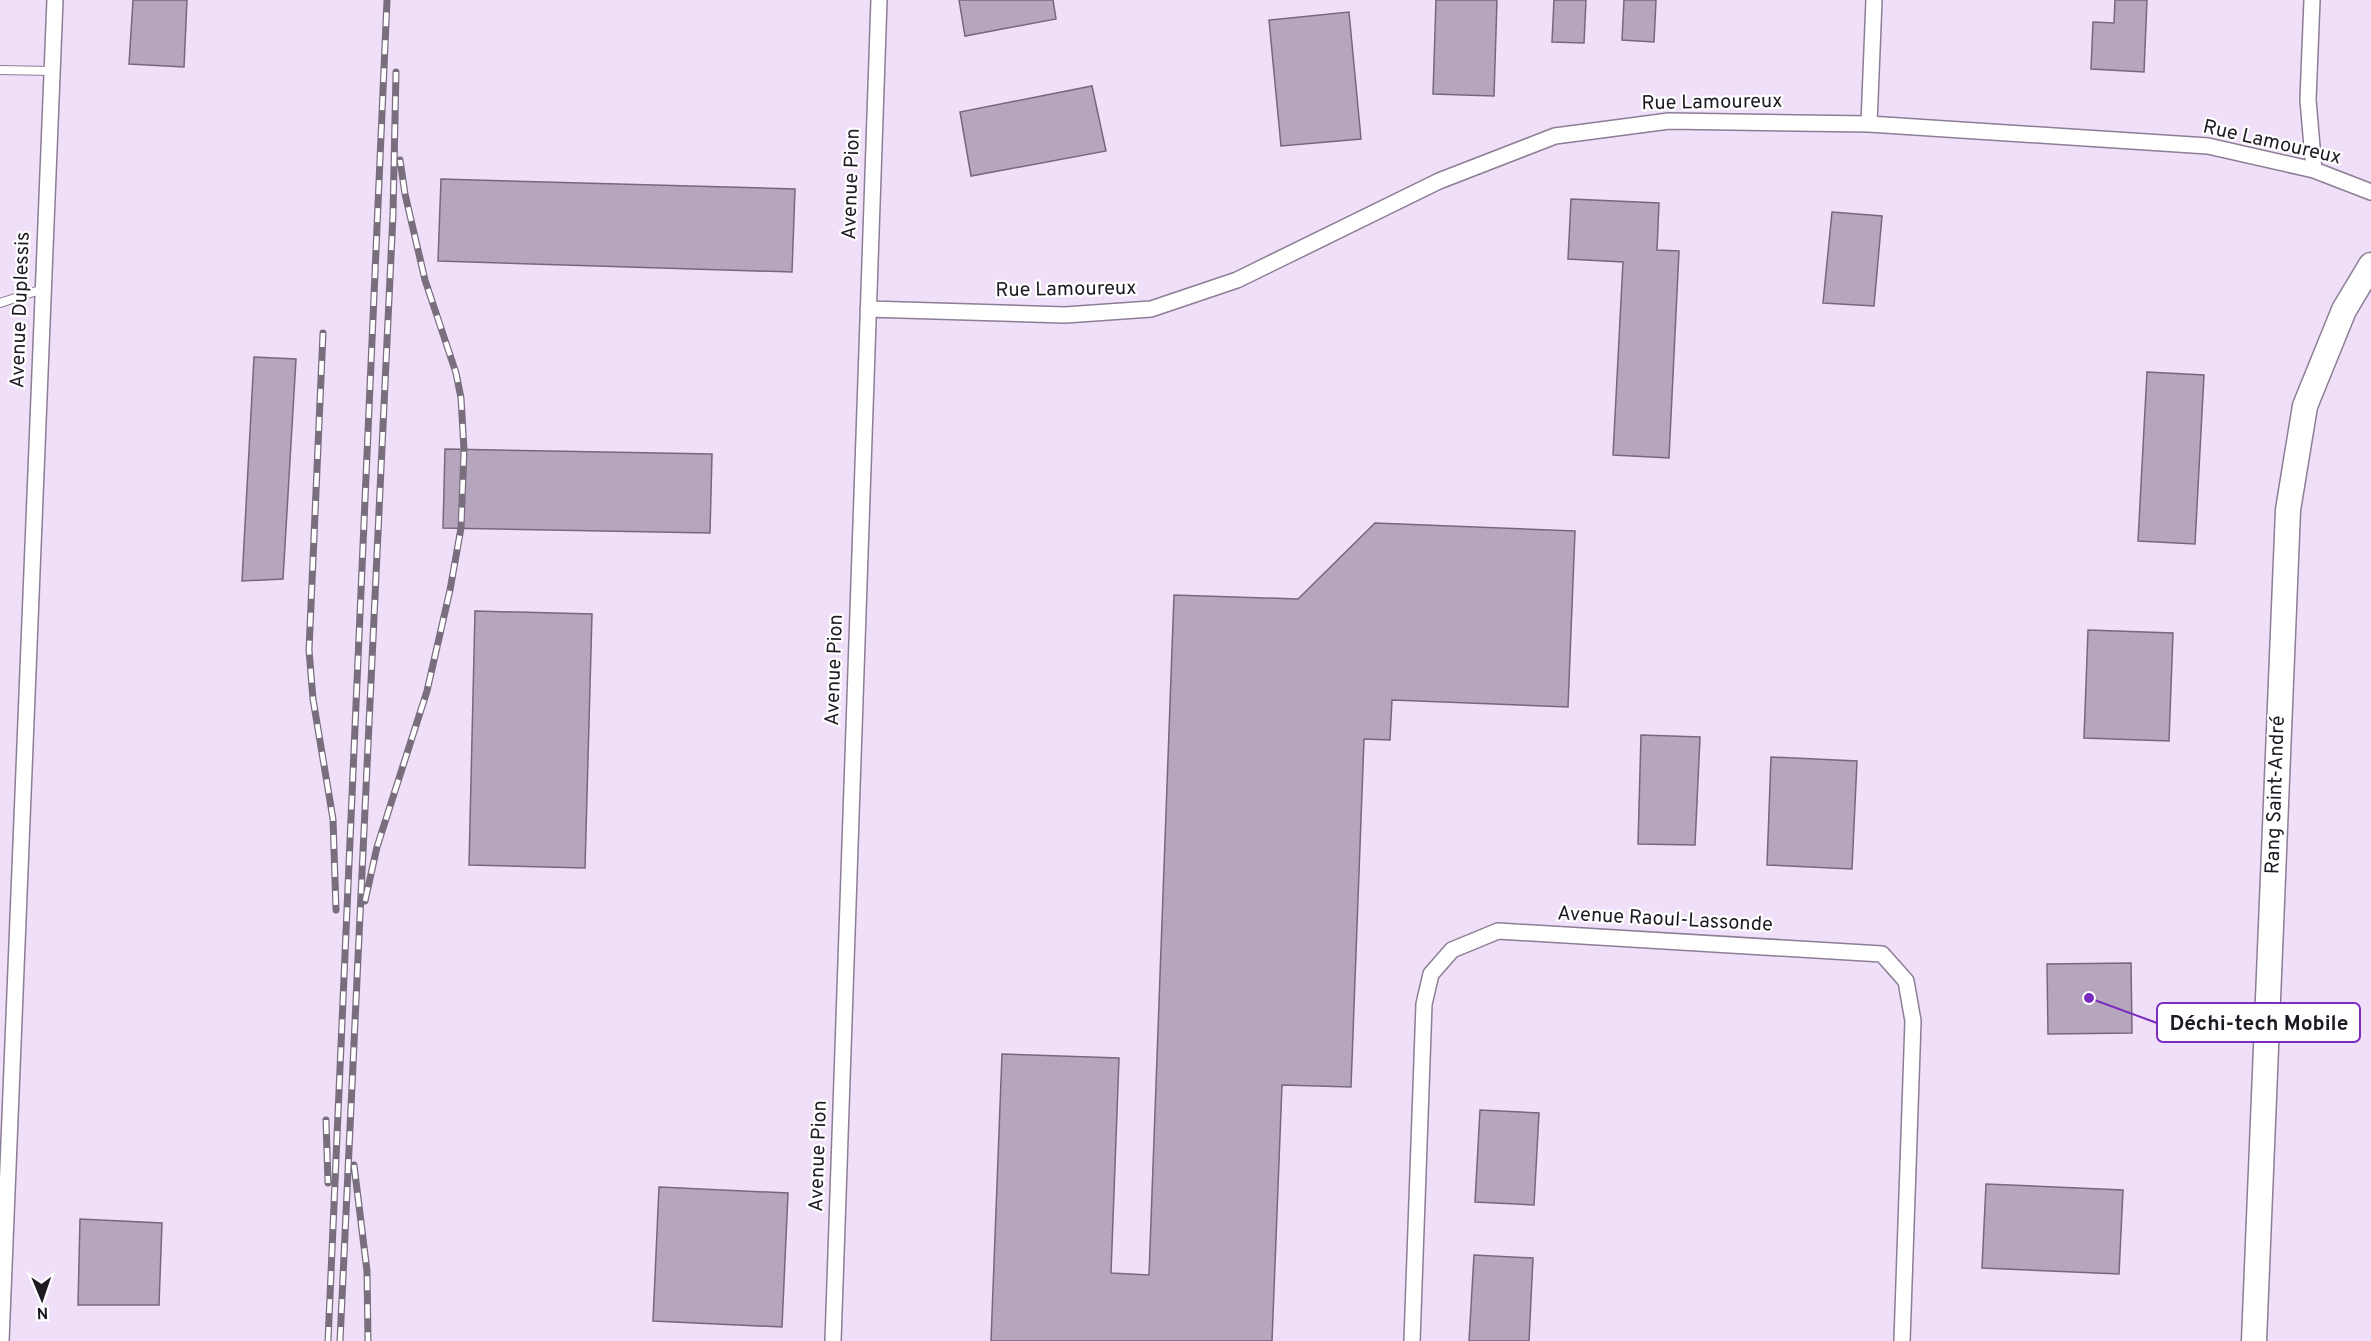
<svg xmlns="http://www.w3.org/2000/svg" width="2371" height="1341" font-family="Overpass,sans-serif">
  <rect width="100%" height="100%" fill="#efdff8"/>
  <path fill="#b5a6be" stroke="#75687e" stroke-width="1.5" d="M 133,0 L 187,0 L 184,67 L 129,64 Z
    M 959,0 L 1053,0 L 1056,19 L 965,36 Z
    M 1436,0 L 1497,0 L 1494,96 L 1433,94 Z
    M 1554,0 L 1586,0 L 1584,43 L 1552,42 Z
    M 1624,0 L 1656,0 L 1654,42 L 1622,40 Z
    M 2115,0 L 2147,0 L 2144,72 L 2091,69 L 2093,22 L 2114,23 Z
    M 1349,12 L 1361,139 L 1281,146 L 1269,20 Z
    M 1092,86 L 1106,151 L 971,176 L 960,112 Z
    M 441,179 L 795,189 L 792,272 L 438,261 Z
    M 1571,199 L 1659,203 L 1657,250 L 1679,251 L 1669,458 L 1613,455 L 1623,262 L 1568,259 Z
    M 1832,212 L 1882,216 L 1874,306 L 1823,303 Z
    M 254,357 L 296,359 L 283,579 L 242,581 Z
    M 2147,372 L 2204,375 L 2195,544 L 2138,541 Z
    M 445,449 L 712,454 L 710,533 L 443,528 Z
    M 1375,523 L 1575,531 L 1568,707 L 1392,700 L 1390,740 L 1364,739 L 1351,1087 L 1282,1085 L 1272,1341 L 991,1341 L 1002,1054 L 1119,1058 L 1111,1273 L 1149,1275 L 1174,595 L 1298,599 Z
    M 475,611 L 592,614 L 585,868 L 469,865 Z
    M 2088,630 L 2173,633 L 2169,741 L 2084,738 Z
    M 1641,735 L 1700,737 L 1695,845 L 1638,844 Z
    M 1771,757 L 1857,761 L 1852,869 L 1767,865 Z
    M 2131,963 L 2132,1033 L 2048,1034 L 2047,964 Z
    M 1480,1110 L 1539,1113 L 1534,1205 L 1475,1202 Z
    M 1986,1184 L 2123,1190 L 2119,1274 L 1982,1268 Z
    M 659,1187 L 788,1193 L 782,1327 L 653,1321 Z
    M 80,1219 L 162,1223 L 159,1305 L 78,1305 Z
    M 1474,1255 L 1533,1258 L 1529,1341 L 1469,1341 Z"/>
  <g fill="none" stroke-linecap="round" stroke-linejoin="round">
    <g stroke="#8c7e95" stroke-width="10">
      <path id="service" d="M 0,70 L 52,71
        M 0,303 L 43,289"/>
    </g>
    <g stroke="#8c7e95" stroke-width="18">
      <path id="minor" d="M 2312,0 L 2308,100 L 2314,170
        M 1869,124 L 1874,0
        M 868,309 L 1065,315 L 1151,309 L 1237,280 L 1439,181 L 1555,136 L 1669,121 L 1869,124 L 2208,146 L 2314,170 L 2371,192
        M 1,1341 L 55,0
        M 833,1341 L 879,0
        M 1412,1341 L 1424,1004 L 1431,974 L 1452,950 L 1498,931 L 1882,954 L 1906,981 L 1913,1021 L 1902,1341"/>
    </g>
    <g stroke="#8c7e95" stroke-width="27">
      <path id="primary" d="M 2254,1341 L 2288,510 L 2305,406 L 2344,310 L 2371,265"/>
    </g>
    <use href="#service" stroke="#fff" stroke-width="8"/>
    <use href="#minor" stroke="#fff" stroke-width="15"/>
    <use href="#primary" stroke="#fff" stroke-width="24"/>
    <g stroke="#786e7e" stroke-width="7">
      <path id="rail" d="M 323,333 L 309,650 L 313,699 L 333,819 L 336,910
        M 365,901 L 377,847 L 427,691 L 450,590 L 461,528 L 464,450 L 461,398 L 456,373 L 425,280 L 405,194 L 400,160
        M 326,1120 L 328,1183
        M 354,1165 L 367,1271 L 368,1341
        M 328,1341 L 387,0
        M 340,1341 L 393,214 L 396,72"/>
    </g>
    <use href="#rail" stroke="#fff" stroke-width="4.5" stroke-dasharray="14" stroke-linecap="butt"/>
  </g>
  <g text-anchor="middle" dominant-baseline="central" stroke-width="4.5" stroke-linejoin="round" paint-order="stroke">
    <g font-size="20" fill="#1e1922" stroke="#fff">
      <text transform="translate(1712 103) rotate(-1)">Rue Lamoureux</text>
      <text transform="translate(2272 143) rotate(13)">Rue Lamoureux</text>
      <text transform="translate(852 184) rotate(-88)">Avenue Pion</text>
      <text transform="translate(1066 290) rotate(-1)">Rue Lamoureux</text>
      <text transform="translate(21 310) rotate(-88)">Avenue Duplessis</text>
      <text transform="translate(835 670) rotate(-88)">Avenue Pion</text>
      <text transform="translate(2276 795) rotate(-88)">Rang Saint-André</text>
      <text transform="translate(1665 920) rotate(3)">Avenue Raoul-Lassonde</text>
      <text transform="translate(819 1156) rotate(-88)">Avenue Pion</text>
    </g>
  </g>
  <path fill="none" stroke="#7b2cbf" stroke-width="2" d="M2089 998L2157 1023"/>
  <circle fill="#7b2cbf" stroke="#fff" stroke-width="2" cx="2089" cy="998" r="6"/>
  <rect fill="#fff" stroke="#7b2cbf" stroke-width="2" x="2157" y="1003" width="203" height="39" rx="6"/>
  <g font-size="21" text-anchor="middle" font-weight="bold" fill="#1e1922">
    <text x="2259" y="1030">Déchi-tech Mobile</text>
  </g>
  <g transform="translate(42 1299) rotate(178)" stroke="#ffffff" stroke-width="4.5" paint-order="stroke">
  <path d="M0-4.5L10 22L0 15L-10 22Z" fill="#1e1922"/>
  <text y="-9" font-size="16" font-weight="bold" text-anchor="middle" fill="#1e1922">N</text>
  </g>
</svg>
